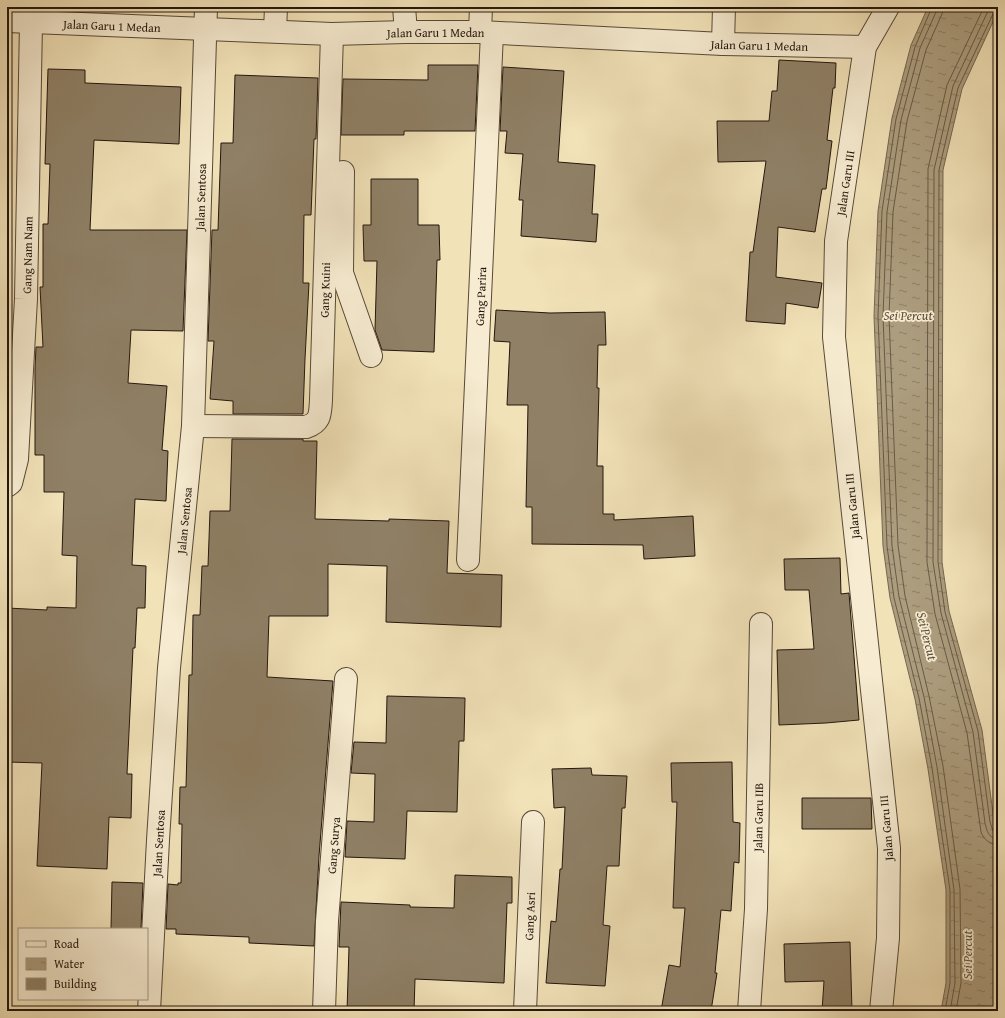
<svg xmlns="http://www.w3.org/2000/svg" width="1005" height="1018" font-family="'Gentium Book Plus',serif">
  <defs>
    <pattern id="water-ripples" width="26" height="14" patternUnits="userSpaceOnUse"><rect width="26" height="14" fill="#ac9d7e"/><path d="M2 4q2-2 4 0t4 0M15 11q2-2 4 0t4 0" fill="none" stroke="#8c7f66"/></pattern>
  </defs>
  <rect width="100%" height="100%" fill="#f2e2b8"/>
  <filter id="stains"><feTurbulence type="fractalNoise" baseFrequency=".005" numOctaves="4"/><feColorMatrix values="0 0 0 0 .2 0 0 0 0 .09 0 0 0 0 .02 0 0 0 .5 -.17"/></filter>
  <radialGradient id="worn" r=".72"><stop offset=".6" stop-color="#630" stop-opacity="0"/><stop offset="1" stop-color="#630" stop-opacity=".3"/></radialGradient>
  <path fill="url(#water-ripples)" stroke="#756751" d="M 928,7 L 998,7 L 998,11 L 962,89 L 943,170 L 942,562 L 949,611 L 982,730 L 994,821 L 998,837 L 998,1011 L 941,1011 L 946,983 L 946,890 L 928,769 L 915,699 L 890,598 L 883,546 L 874,316 L 878,211 L 892,118 L 911,45 Z"/>
  <g fill="none" stroke-linecap="round" stroke-linejoin="round">
    <path stroke="#685a46" stroke-width="1" d="M 932,7 L 915,47 L 896,119 L 882,211 L 878,316 L 887,546 L 894,598 L 919,698 L 932,768 L 950,890 L 950,983 L 945,1011
      M 937,7 L 936,12 L 920,48 L 901,120 L 887,212 L 883,316 L 892,546 L 899,597 L 924,697 L 937,767 L 954,890 L 955,983 L 950,1011
      M 943,7 L 942,14 L 926,50 L 907,121 L 893,212 L 889,316 L 898,545 L 905,596 L 929,696 L 943,766 L 960,889 L 961,983 L 956,1011
      M 984,7 L 947,85 L 928,169 L 927,562 L 935,614 L 967,733 L 981,832 C 984,840 990,844 998,845
      M 993,7 L 988,11 L 953,86 L 934,170 L 933,562 L 941,613 L 973,732 L 985,823 C 987,831 988,838 998,839
      M 998,11 L 995,11 L 993,14 L 958,88 L 939,170 L 938,562 L 945,612 L 978,731 L 990,822 L 993,831 L 998,834"/>
  </g>
  <path fill="#8f8066" stroke="#23160e" d="M 779,60 L 836,63 L 835,88 L 833,88 L 827,140 L 832,141 L 826,189 L 822,189 L 815,232 L 778,227 L 776,277 L 822,283 L 818,308 L 786,303 L 785,324 L 746,321 L 750,252 L 753,252 L 766,161 L 718,162 L 717,121 L 769,121 L 772,91 L 777,91 Z
    M 428,65 L 478,65 L 475,131 L 404,131 L 404,135 L 341,135 L 343,79 L 428,80 Z
    M 503,67 L 564,71 L 558,162 L 595,165 L 592,214 L 598,214 L 596,242 L 521,236 L 523,200 L 519,200 L 523,154 L 505,153 L 507,131 L 500,131 Z
    M 48,69 L 85,70 L 85,83 L 181,87 L 179,144 L 94,140 L 90,230 L 187,230 L 183,331 L 131,330 L 128,383 L 167,386 L 162,450 L 168,451 L 166,501 L 135,499 L 132,565 L 146,566 L 145,608 L 137,608 L 135,648 L 133,648 L 127,774 L 132,774 L 131,818 L 109,817 L 107,869 L 37,866 L 42,763 L 7,762 L 7,608 L 47,610 L 47,607 L 76,608 L 77,556 L 62,555 L 64,492 L 44,492 L 44,455 L 35,455 L 35,368 L 36,347 L 43,347 L 40,287 L 43,287 L 43,224 L 48,224 L 50,164 L 45,164 Z
    M 235,75 L 318,78 L 316,139 L 314,139 L 311,215 L 304,215 L 303,283 L 309,283 L 305,359 L 303,414 L 233,414 L 233,401 L 210,399 L 214,341 L 208,341 L 212,230 L 218,230 L 221,143 L 233,143 Z
    M 371,179 L 418,179 L 418,225 L 439,225 L 440,260 L 437,260 L 434,352 L 382,350 L 375,330 L 377,261 L 364,261 L 363,225 L 371,225 Z
    M 496,310 L 550,313 L 605,312 L 606,345 L 598,345 L 597,388 L 599,388 L 597,466 L 603,466 L 603,514 L 614,514 L 614,520 L 693,516 L 695,556 L 644,559 L 643,545 L 532,544 L 532,507 L 526,507 L 528,405 L 507,405 L 510,342 L 494,341 Z
    M 232,439 L 303,439 L 303,441 L 317,441 L 315,519 L 389,521 L 389,519 L 449,521 L 447,573 L 502,575 L 501,627 L 386,622 L 387,566 L 328,564 L 328,616 L 269,616 L 267,677 L 333,681 L 319,856 L 314,946 L 249,943 L 249,937 L 176,934 L 176,929 L 166,929 L 168,884 L 178,885 L 178,883 L 181,883 L 182,824 L 179,824 L 180,787 L 186,787 L 189,675 L 192,675 L 193,615 L 200,615 L 202,566 L 208,566 L 210,511 L 230,511 Z
    M 840,558 L 841,594 L 849,593 L 859,720 L 826,723 L 779,725 L 777,650 L 814,649 L 809,590 L 785,590 L 784,559 Z
    M 387,696 L 465,698 L 464,741 L 459,741 L 457,812 L 407,811 L 405,859 L 345,857 L 347,821 L 374,822 L 375,774 L 351,773 L 354,742 L 386,743 Z
    M 732,762 L 733,822 L 740,823 L 739,863 L 734,862 L 731,911 L 721,910 L 715,973 L 717,973 L 711,1011 L 661,1011 L 669,965 L 680,967 L 685,908 L 673,908 L 677,802 L 672,802 L 671,763 Z
    M 591,768 L 592,775 L 627,776 L 625,808 L 622,808 L 619,866 L 607,866 L 603,925 L 610,926 L 605,986 L 546,983 L 551,921 L 556,922 L 560,869 L 562,869 L 565,807 L 554,808 L 552,769 Z
    M 802,798 L 871,798 L 872,829 L 802,829 Z
    M 455,875 L 512,877 L 512,903 L 507,903 L 504,983 L 415,979 L 414,1011 L 347,1011 L 349,947 L 339,947 L 341,902 L 410,905 L 410,907 L 454,908 Z
    M 112,882 L 143,883 L 141,929 L 111,929 Z
    M 850,942 L 852,1011 L 822,1011 L 824,981 L 785,982 L 784,944 Z"/>
  <g fill="none" stroke-linecap="round" stroke-linejoin="round">
    <g stroke="#574938" stroke-width="24">
      <g id="street">
        <path d="M 404,7 L 406,32"/>
        <path id="s1" d="M 7,21 L 332,34 L 406,32 L 480,32 L 723,44 L 865,47"/>
        <path d="M 275,31 L 276,7"/>
        <path d="M 480,32 L 481,7"/>
        <path d="M 723,44 L 724,7"/>
        <path d="M 343,172 L 342,273 L 371,356"/>
        <path id="s2" d="M 193,426 L 306,427 C 321,422 320,414 321,400 L 332,34"/>
        <path id="s3" d="M 7,486 L 11,483 L 17,459 L 26,299 L 31,22"/>
        <path id="s4" d="M 468,560 L 492,33"/>
        <path id="s5" d="M 149,1011 L 158,840 L 169,668 L 193,426 L 206,7"/>
        <path id="s6" d="M 324,1011 L 327,921 L 346,679"/>
        <path id="s7" d="M 525,1011 L 533,822"/>
        <path id="s8" d="M 749,1011 L 756,909 L 761,624"/>
        <path id="s9" d="M 881,1011 L 888,938 L 889,848 L 834,337 L 836,241 L 865,47 L 888,7"/>
      </g>
    </g>
    <use href="#street" stroke="#f7ecd1" stroke-width="22"/>
  </g>
  <g text-anchor="middle" dominant-baseline="central" stroke-width="3.5" stroke-linejoin="round" paint-order="stroke">
    <g font-size="12" fill="#23160e" stroke="#f7ecd1">
      <text stroke="none"><textPath href="#s1" startOffset="105">Jalan Garu 1 Medan</textPath></text>
      <text stroke="none"><textPath href="#s1" startOffset="429">Jalan Garu 1 Medan</textPath></text>
      <text stroke="none"><textPath href="#s1" startOffset="753">Jalan Garu 1 Medan</textPath></text>
      <text stroke="none"><textPath href="#s9" startOffset="832">Jalan Garu III</textPath></text>
      <text stroke="none"><textPath href="#s5" startOffset="816">Jalan Sentosa</textPath></text>
      <text stroke="none"><textPath href="#s3" startOffset="234">Gang Nam Nam</textPath></text>
      <text stroke="none"><textPath href="#s2" startOffset="257">Gang Kuini</textPath></text>
      <text stroke="none"><textPath href="#s4" startOffset="264">Gang Parira</textPath></text>
      <text transform="translate(852 506) rotate(-96)">Jalan Garu III</text>
      <text stroke="none"><textPath href="#s5" startOffset="492">Jalan Sentosa</textPath></text>
      <text stroke="none"><textPath href="#s8" startOffset="194">Jalan Garu IIB</textPath></text>
      <text transform="translate(886 828) rotate(-95)">Jalan Garu III</text>
      <text stroke="none"><textPath href="#s5" startOffset="168">Jalan Sentosa</textPath></text>
      <text stroke="none"><textPath href="#s6" startOffset="166">Gang Surya</textPath></text>
      <text stroke="none"><textPath href="#s7" startOffset="95">Gang Asri</textPath></text>
    </g>
    <g font-size="13" font-style="italic" fill="#5a4c3b" stroke="#f7ecd1">
      <text x="908" y="315">Sei Percut</text>
      <text transform="translate(927 636) rotate(76)">Sei Percut</text>
      <text transform="translate(967 955) rotate(-90)">Sei Percut</text>
    </g>
  </g>
  <rect width="1005" height="1018" fill="none" stroke="#f2e2b8" stroke-width="24"/>
  <rect x="8" y="8" width="989" height="1002" fill="none" stroke="#23160e" stroke-width="2"/>
  <rect x="12" y="12" width="981" height="994" fill="none" stroke="#23160e"/>
  <rect x="18" y="928" width="130" height="72" fill="#f7ecd1" stroke="#a29683"/>
  <rect x="26" y="941" width="20" height="6" fill="#f7ecd1" stroke="#a29683"/>
  <text x="54" y="948" font-size="12" fill="#23160e">Road</text>
  <rect x="26" y="958" width="20" height="12" fill="url(#water-ripples)" stroke="#a29683"/>
  <text x="54" y="968" font-size="12" fill="#23160e">Water</text>
  <rect x="26" y="978" width="20" height="12" fill="#8f8066" stroke="#a29683"/>
  <text x="54" y="988" font-size="12" fill="#23160e">Building</text>
  <rect width="100%" height="100%" filter="url(#stains)"/>
  <rect width="100%" height="100%" fill="url(#worn)"/>
</svg>
